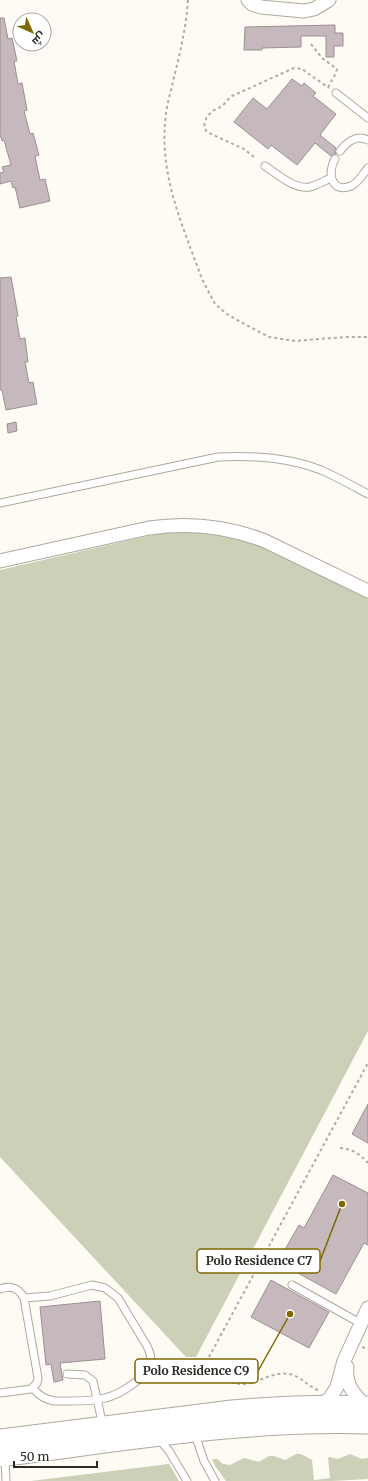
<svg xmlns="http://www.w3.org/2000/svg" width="368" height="1481" font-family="Merriweather,Cairo,serif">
  <rect width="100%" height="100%" fill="#fefaf4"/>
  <path fill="#cbd0b7" d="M 180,531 C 199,531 219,533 238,538 C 283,551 326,577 368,598 L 368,1031 L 196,1357 L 186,1357 L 0,1157 L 0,570 L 156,534 Z
    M 296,1454 L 301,1454 L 312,1460 L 314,1480 L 330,1478 L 328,1458 L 329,1457 L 338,1459 L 350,1454 L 362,1459 L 368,1458 L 368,1479 L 332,1481 L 226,1481 L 215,1466 L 212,1459 L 217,1459 L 223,1464 L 230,1465 L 244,1458 L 259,1462 L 269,1456 L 274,1456 L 285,1460 Z
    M 169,1464 L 179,1481 L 31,1481 Z"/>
  <path fill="#c5b9bd" stroke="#9b8f92" d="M 0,18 L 4,18 L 8,39 L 12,38 L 17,61 L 14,61 L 18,84 L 22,83 L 27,110 L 24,111 L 30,134 L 33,133 L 39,155 L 35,156 L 40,180 L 45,179 L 50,201 L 20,208 L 15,187 L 13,188 L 11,181 L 0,184 L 0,173 L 4,172 L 2,167 L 11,165 L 4,140 L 2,141 L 0,134 Z
    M 335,25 L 335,33 L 343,33 L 343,46 L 334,46 L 334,57 L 326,57 L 326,36 L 301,36 L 301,47 L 262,48 L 262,50 L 244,50 L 245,27 Z
    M 292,79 L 302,86 L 304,83 L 316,93 L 313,96 L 336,114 L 320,135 L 336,148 L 335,151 L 336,154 L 331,156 L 315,143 L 297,165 L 271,145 L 268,149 L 234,122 L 253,98 L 267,109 Z
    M 11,277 L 18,316 L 16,317 L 20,339 L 25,338 L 28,362 L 25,362 L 29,383 L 33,382 L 37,404 L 6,410 L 2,390 L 0,390 L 0,278 Z
    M 16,422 L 17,431 L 8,433 L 7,424 Z
    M 368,1104 L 368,1143 L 352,1134 Z
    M 333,1175 L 368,1193 L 368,1245 L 364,1243 L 336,1294 L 278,1262 L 299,1225 L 304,1228 Z
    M 271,1280 L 329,1312 L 309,1348 L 251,1317 Z
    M 100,1301 L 105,1359 L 60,1363 L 63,1380 L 54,1382 L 51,1364 L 46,1365 L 40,1307 Z"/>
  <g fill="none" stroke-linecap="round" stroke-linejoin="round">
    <g stroke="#afa89f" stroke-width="9">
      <path id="lane" d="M 336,93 L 368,118
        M 340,151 C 347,142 356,134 368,140
        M 335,159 C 327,172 331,194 351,186 C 358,183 363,174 368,168
        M 265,166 C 277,174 295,190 310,187 C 317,185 324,181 331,178
        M 0,503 L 218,457 C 254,455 288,457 321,470 C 337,477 353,486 368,494
        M 292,1285 L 360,1323
        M 0,1289 C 10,1285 19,1288 24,1298 L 38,1378 L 37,1383 L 31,1389 L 0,1393
        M 24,1298 L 50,1296 L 92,1285 L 105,1288 L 118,1298 L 147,1346 C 157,1366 146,1375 130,1386 C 123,1391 114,1396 105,1398 C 90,1402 72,1401 55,1401 C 46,1400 39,1396 33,1388
        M 67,1374 L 85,1375 L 93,1381 L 103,1426
        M 195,1434 L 204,1461 L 215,1481
        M 159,1439 L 169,1451 L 187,1481
        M 5,1457 L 6,1481"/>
    </g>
    <g stroke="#afa89f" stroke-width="15">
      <path id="street" d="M 248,0 L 252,4 L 261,7 L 304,11 L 314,9 L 329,0
        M 0,561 L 149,528 C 190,522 227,526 265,541 L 368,591
        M 347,1367 C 345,1385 354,1394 365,1406
        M 322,1405 L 330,1398 L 337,1387 L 344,1361 L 368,1308"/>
    </g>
    <g stroke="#afa89f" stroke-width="21">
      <path id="secondary" d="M 0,1439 L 232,1410 C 277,1406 323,1404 368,1406
        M 0,1457 C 122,1442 244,1420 368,1424"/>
    </g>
    <path stroke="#afaca6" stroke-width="2" stroke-dasharray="3 3" stroke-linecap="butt" d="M 188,0 C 186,28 180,54 173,81 C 171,92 167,103 166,114 C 158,173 182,224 202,279 L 215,304 L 227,314 L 237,320 L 269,337 L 295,341 L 345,337 L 368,337
      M 311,44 L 322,58 L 337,69 L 336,73 L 328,87
      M 254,157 L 244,149 L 207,132 C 201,124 207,115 214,110 C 216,109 219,109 220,107 C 225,105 227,99 232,96 L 294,68 L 302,69 L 329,88
      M 340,1148 C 352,1149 360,1154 368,1163
      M 362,1347 L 368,1349
      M 318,1390 C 307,1386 301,1376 289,1374 C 272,1371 260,1383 244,1384 C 230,1385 219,1375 206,1373 L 203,1368 L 368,1063"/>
    <use href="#lane" stroke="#fff" stroke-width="7"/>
    <use href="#street" stroke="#fff" stroke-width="13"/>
    <use href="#secondary" stroke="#fff" stroke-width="19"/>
  </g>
  <path fill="none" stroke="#7f6800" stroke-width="1.5" d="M342 1204L320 1261M290 1314L258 1371"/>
  <g fill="#7f6800" stroke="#fff" stroke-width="1.5">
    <circle cx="342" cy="1204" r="4"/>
    <circle cx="290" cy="1314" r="4"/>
  </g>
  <g fill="#fff" stroke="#7f6800" stroke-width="1.5">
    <rect x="197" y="1249" width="123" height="24" rx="4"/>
    <rect x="135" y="1359" width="123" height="24" rx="4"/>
  </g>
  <g font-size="12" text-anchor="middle" font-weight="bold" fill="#2d2a26">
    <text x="259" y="1265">Polo Residence C7</text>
    <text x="196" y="1375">Polo Residence C9</text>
  </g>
  <g transform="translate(32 32) rotate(135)"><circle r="19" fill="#ffffff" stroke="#abaaa8"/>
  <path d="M0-3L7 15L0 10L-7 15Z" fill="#7f6800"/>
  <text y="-6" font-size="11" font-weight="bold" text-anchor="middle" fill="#2d2a26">ش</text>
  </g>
  <path d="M14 1461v6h83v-6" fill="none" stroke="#2d2a26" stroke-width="2"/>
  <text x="20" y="1461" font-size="12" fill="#2d2a26" stroke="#ffffff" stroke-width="3" paint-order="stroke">50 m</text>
</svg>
